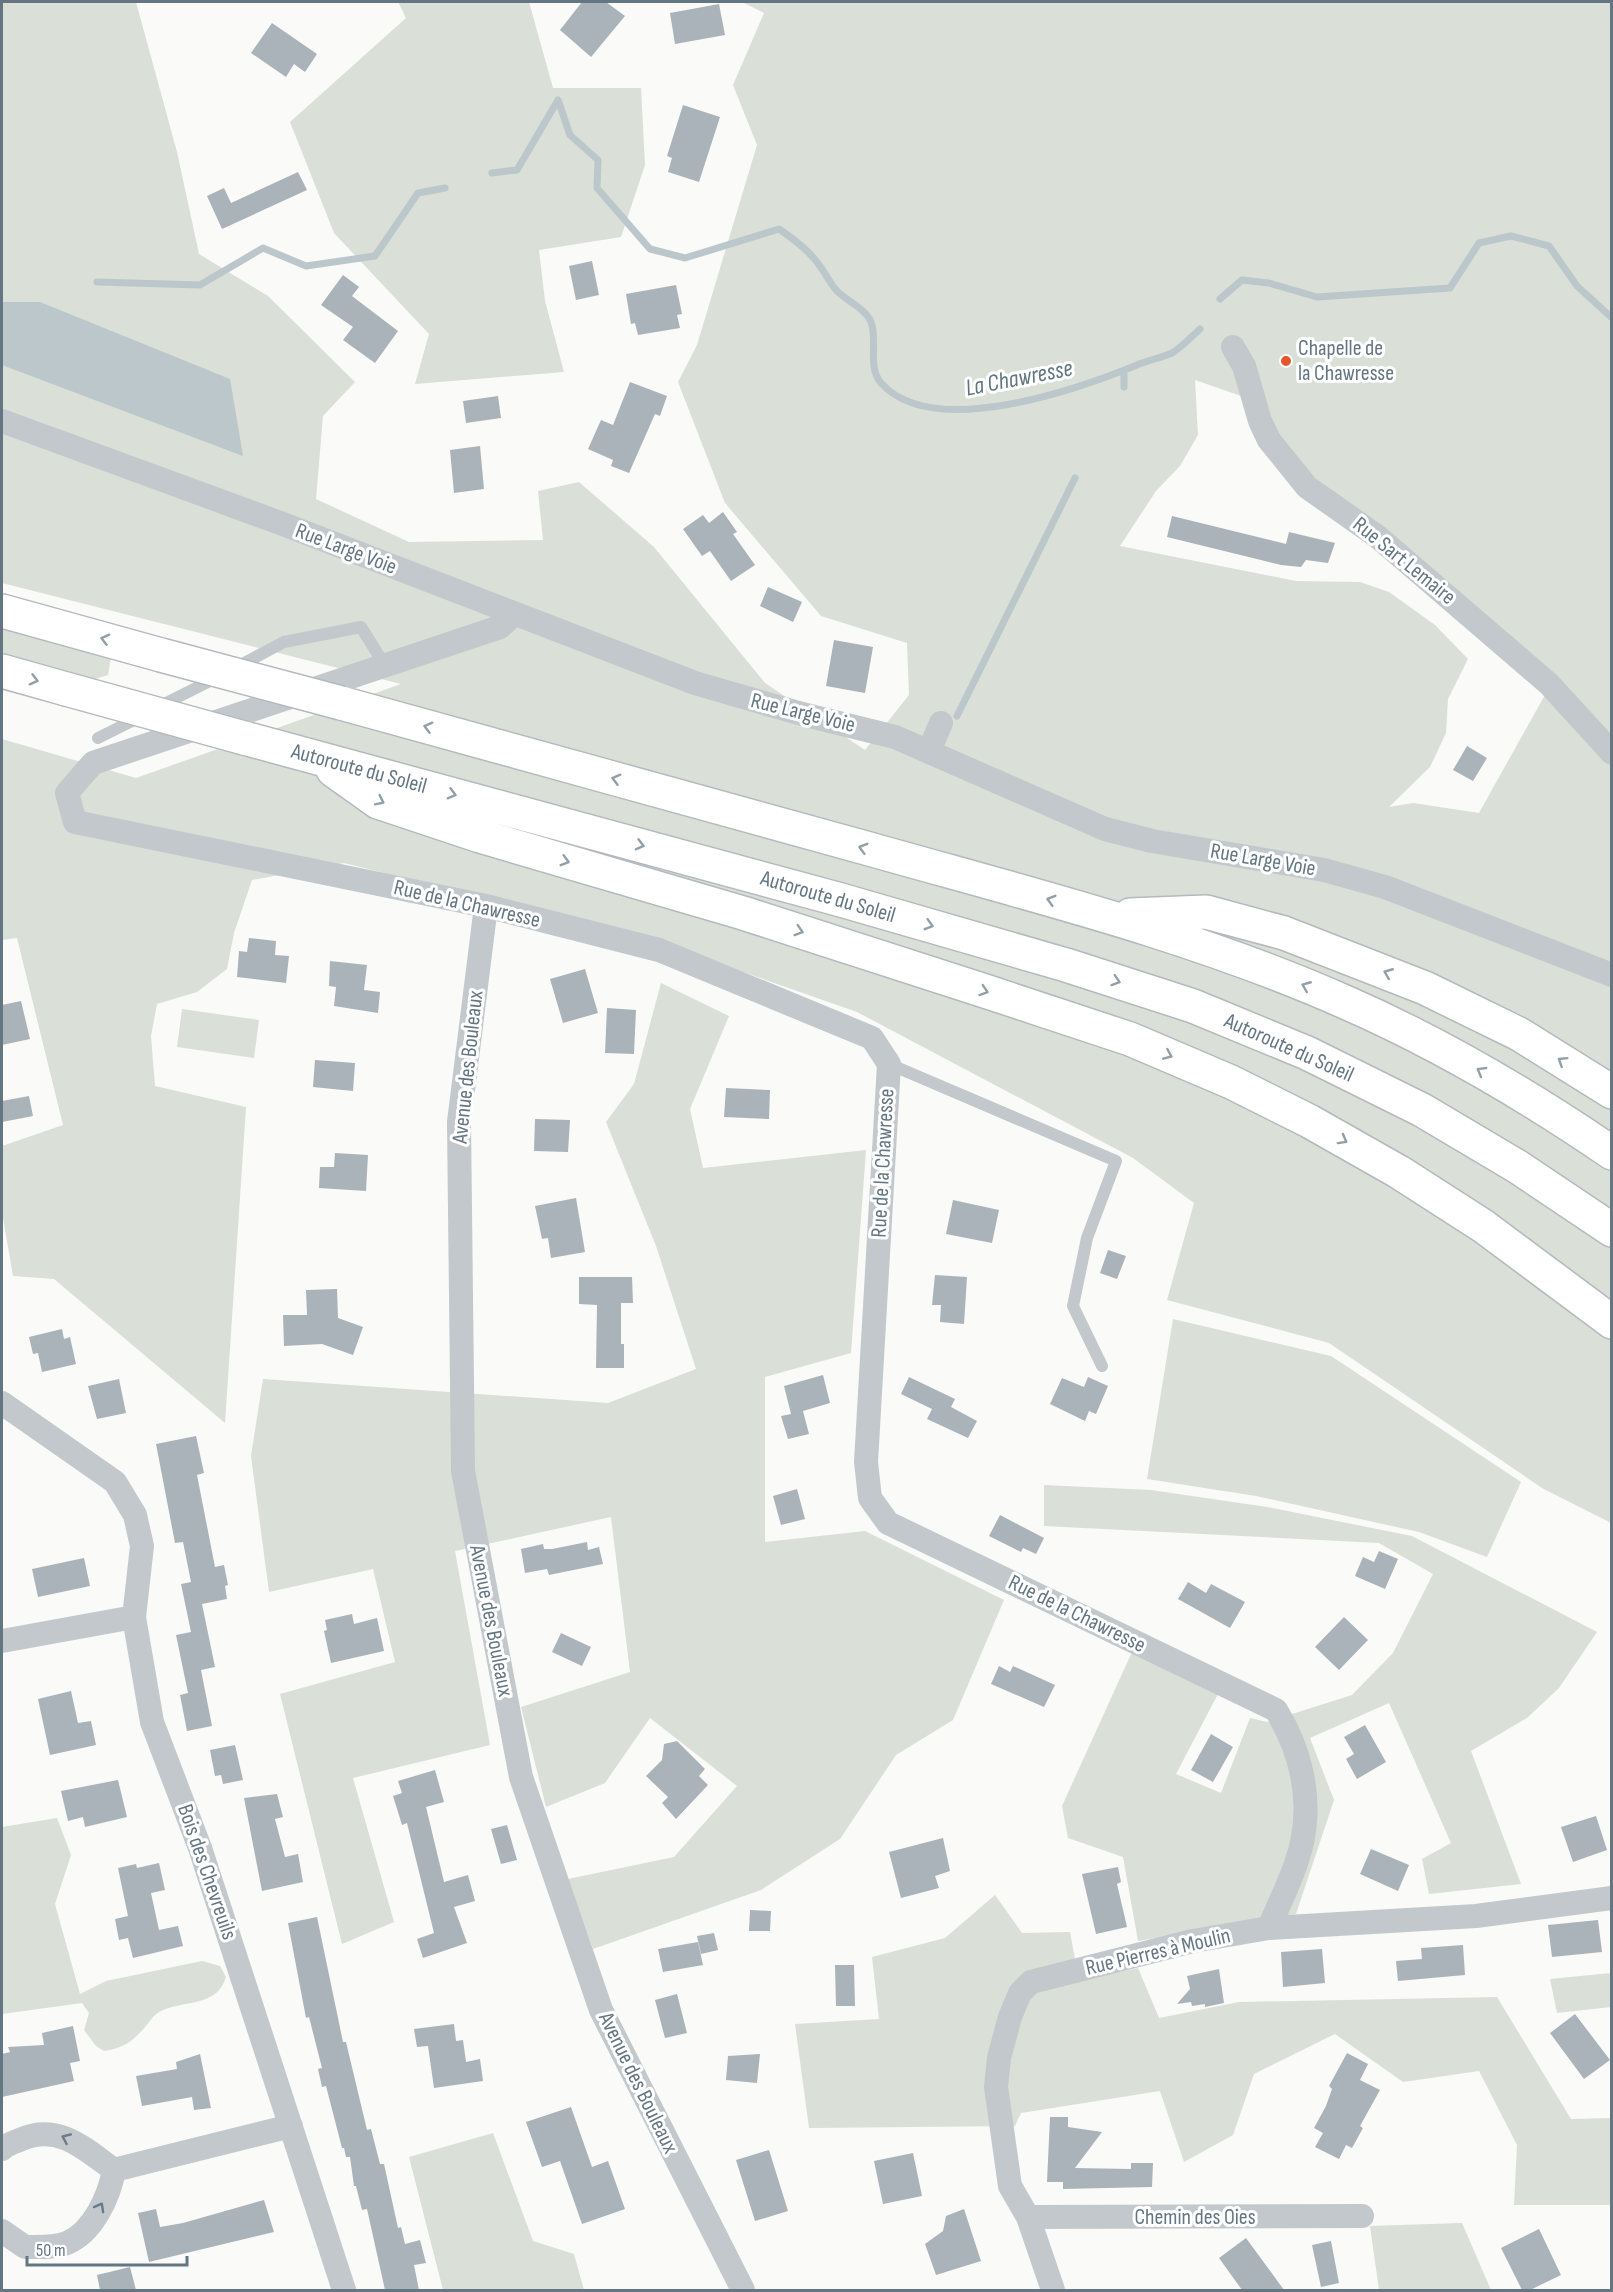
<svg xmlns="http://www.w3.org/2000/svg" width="1613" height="2292" font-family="'Sofia Sans Condensed',sans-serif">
  <rect width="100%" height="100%" fill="#fafaf8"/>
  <path fill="#dadfd7" d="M 2,2 L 136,2 L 177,152 L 199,254 L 268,296 L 355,382 L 323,416 L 316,499 L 409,542 L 543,540 L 538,491 L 579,482 L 654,547 L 765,683 L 865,750 L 909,695 L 907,643 L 821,616 L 725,503 L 678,382 L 697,345 L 757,145 L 733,85 L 764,13 L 742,2 L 1611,2 L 1611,749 L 1335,501 L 1244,397 L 1195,380 L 1198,435 L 1180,466 L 1156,491 L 1120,546 L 1296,581 L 1360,582 L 1389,592 L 1435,625 L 1468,659 L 1448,699 L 1446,733 L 1430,767 L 1389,807 L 1413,803 L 1479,813 L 1546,693 L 1611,765 L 1611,968 L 1336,882 L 1422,909 L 1611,984 L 1611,1523 L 1542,1488 L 1329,1343 L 1167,1300 L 1194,1203 L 1133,1158 L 857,1012 L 652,940 L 344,863 L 252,880 L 234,933 L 227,969 L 197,992 L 157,1004 L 151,1036 L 155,1086 L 246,1107 L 225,1423 L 54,1279 L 13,1276 L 2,1212 L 2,1146 L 63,1125 L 17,938 L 2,940 L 2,739 L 136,778 L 401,684 L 2,583 Z
    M 398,2 L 529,2 L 553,88 L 641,88 L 645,165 L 621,237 L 539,250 L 545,301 L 564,372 L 415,384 L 429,334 L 334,233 L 290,122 L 406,18 Z
    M 2,626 L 111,657 L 108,675 L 89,681 L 2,657 Z
    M 661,983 L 729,1016 L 690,1109 L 703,1168 L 866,1150 L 851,1353 L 765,1377 L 765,1542 L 865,1531 L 1004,1600 L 953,1720 L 896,1755 L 840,1839 L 761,1890 L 593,1949 L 568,1879 L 674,1857 L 737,1786 L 650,1718 L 605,1783 L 546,1807 L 521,1707 L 630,1672 L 611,1517 L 455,1551 L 490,1745 L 353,1778 L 394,1922 L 342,1944 L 280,1694 L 395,1662 L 373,1569 L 269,1592 L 251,1456 L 263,1379 L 608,1403 L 696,1369 L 656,1246 L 606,1122 L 634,1084 Z
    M 182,1009 L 259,1020 L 254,1058 L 177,1047 Z
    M 1173,1319 L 1331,1356 L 1521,1482 L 1487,1557 L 1419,1532 L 1256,1496 L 1147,1479 Z
    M 1044,1485 L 1151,1490 L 1267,1507 L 1412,1536 L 1597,1632 L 1559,1688 L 1527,1718 L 1471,1751 L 1521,1884 L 1429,1894 L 1422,1859 L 1451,1843 L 1389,1703 L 1310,1738 L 1334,1800 L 1296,1914 L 1138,1941 L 1123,1857 L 1068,1838 L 1062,1806 L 1132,1652 L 1219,1692 L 1176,1774 L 1221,1793 L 1250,1718 L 1267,1722 L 1352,1695 L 1393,1653 L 1433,1574 L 1379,1543 L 1044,1526 Z
    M 57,1818 L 71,1855 L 55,1904 L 80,1994 L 106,1981 L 202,1961 L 220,1966 L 226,1977 C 217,2008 184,1999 159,2012 C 154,2015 150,2021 146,2026 C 133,2041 124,2048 104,2051 L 96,2046 L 84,2030 L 89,2013 L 82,2003 L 2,2014 L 2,1827 Z
    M 995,1895 L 1022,1933 L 1070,1932 L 1079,1981 L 1138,1968 L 1159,2018 L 1239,2002 L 1497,1997 L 1571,2119 L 1611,2118 L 1611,2205 L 1514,2205 L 1517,2145 L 1479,2071 L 1403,2082 L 1335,2034 L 1254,2074 L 1233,2135 L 1184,2162 L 1160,2091 L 1021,2113 L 1015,2126 L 809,2128 L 795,2024 L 879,2019 L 872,1957 L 945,1938 Z
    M 1611,1973 L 1611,2007 L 1557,2013 L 1550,1979 Z
    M 493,2133 L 533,2241 L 574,2254 L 584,2290 L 443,2290 L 409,2157 Z
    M 1462,2223 L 1491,2290 L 1379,2290 L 1370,2226 Z"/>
  <path fill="#bbc7cb" d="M 2,302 L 40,302 L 230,379 L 243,456 L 2,365 Z"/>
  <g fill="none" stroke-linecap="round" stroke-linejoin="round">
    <path stroke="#bbc7cb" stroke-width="7" d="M 492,173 L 517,170 L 558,100 L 570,135 L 598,160 L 597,188 L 650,249 L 685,258 L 779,229 C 795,240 811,252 822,269 C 827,276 831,285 837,291 C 847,301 866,309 871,322 C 878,340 867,367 881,383 C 933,441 1078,389 1137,365 C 1148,360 1161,358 1172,353 C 1182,347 1191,337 1200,329
      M 97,282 L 200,285 L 263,248 L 306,266 L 375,256 L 418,193 L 445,188
      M 1220,299 L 1242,280 L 1269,283 L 1317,297 L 1450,288 L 1479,243 L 1511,236 L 1549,246 L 1577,286 L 1612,318
      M 1124,387 L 1124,372
      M 957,716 L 1075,478"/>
  </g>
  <path fill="#aab3b9" d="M 582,2 L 606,2 L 625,16 L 591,57 L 560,30 Z
    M 719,4 L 725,35 L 675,44 L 670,13 Z
    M 272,23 L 317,54 L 305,72 L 294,64 L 286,77 L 251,53 Z
    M 683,105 L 720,117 L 699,182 L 668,172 L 672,158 L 667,156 Z
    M 298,172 L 307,190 L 222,229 L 207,196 L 224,188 L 231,203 Z
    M 592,261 L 599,295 L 576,300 L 569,266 Z
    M 343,275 L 359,287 L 352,296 L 398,331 L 375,363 L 343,340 L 353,327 L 321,305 Z
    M 676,285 L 682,314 L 677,315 L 680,328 L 638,335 L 635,323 L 631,324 L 626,294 Z
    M 630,382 L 667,396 L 660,416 L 655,414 L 629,473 L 611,466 L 613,460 L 588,449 L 601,420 L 613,425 Z
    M 498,396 L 501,418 L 466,423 L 463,401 Z
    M 480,446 L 484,489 L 454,493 L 450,450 Z
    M 723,512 L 737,532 L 733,534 L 755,565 L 731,581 L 710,551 L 702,556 L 683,529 L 703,515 L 709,523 Z
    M 1172,516 L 1286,544 L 1289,532 L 1335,543 L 1328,563 L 1306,560 L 1301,567 L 1281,565 L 1167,537 Z
    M 768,587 L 802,602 L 793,622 L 760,606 Z
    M 834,640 L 873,647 L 865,693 L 826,686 Z
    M 1467,746 L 1487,758 L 1473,781 L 1453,770 Z
    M 249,938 L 276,941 L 275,955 L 289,956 L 286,983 L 237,977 L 239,951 L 247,952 Z
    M 330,961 L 367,965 L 364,990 L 380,992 L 378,1013 L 334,1006 L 336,987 L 329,986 Z
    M 585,969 L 598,1013 L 563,1023 L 550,979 Z
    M 21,1001 L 30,1039 L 2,1045 L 2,1005 Z
    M 607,1008 L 636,1010 L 634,1054 L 605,1053 Z
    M 315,1060 L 355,1063 L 353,1091 L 313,1087 Z
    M 726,1088 L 770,1090 L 769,1119 L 724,1117 Z
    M 29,1096 L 33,1116 L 2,1122 L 2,1101 Z
    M 535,1119 L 570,1120 L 568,1152 L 534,1151 Z
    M 335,1153 L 368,1155 L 366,1191 L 319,1188 L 320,1167 L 334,1167 Z
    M 576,1198 L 585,1252 L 551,1258 L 548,1238 L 542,1239 L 535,1206 Z
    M 953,1200 L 999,1210 L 992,1243 L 946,1234 Z
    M 1108,1250 L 1126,1256 L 1117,1279 L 1100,1273 Z
    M 935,1275 L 967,1277 L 964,1324 L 940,1322 L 941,1305 L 932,1305 Z
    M 579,1277 L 632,1277 L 633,1303 L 621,1303 L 621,1344 L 624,1344 L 624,1368 L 596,1368 L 597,1305 L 579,1304 Z
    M 337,1289 L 338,1318 L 363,1327 L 353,1355 L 322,1344 L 284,1346 L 283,1315 L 307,1315 L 306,1290 Z
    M 62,1329 L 64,1339 L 70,1337 L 76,1364 L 42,1372 L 38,1353 L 33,1354 L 29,1337 Z
    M 823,1375 L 830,1403 L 803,1411 L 809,1434 L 788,1439 L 781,1416 L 791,1414 L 784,1386 Z
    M 909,1377 L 955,1399 L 951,1407 L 977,1421 L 968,1438 L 927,1419 L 932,1409 L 901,1394 Z
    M 1088,1377 L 1108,1386 L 1096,1414 L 1089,1411 L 1085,1421 L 1050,1404 L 1062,1378 L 1084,1387 Z
    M 119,1379 L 126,1413 L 97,1419 L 88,1386 Z
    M 196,1436 L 204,1473 L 197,1475 L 215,1567 L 224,1565 L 228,1585 L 225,1586 L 227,1599 L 202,1604 L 215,1667 L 201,1670 L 212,1726 L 187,1731 L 180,1695 L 188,1693 L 176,1635 L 191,1632 L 181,1584 L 191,1582 L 183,1542 L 175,1543 L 156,1444 Z
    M 797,1489 L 805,1519 L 781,1525 L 773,1496 Z
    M 1000,1515 L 1044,1538 L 1036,1554 L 1023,1548 L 1021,1552 L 989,1536 Z
    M 587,1542 L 588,1550 L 599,1547 L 603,1564 L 549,1575 L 547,1569 L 525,1573 L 521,1549 L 543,1544 L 544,1549 L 552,1549 Z
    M 1379,1551 L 1398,1559 L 1385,1589 L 1355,1576 L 1363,1557 L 1374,1562 Z
    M 84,1558 L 90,1586 L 38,1597 L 32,1569 Z
    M 1188,1582 L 1206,1593 L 1211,1584 L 1245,1602 L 1230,1628 L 1178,1599 Z
    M 352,1614 L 354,1624 L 377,1618 L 384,1651 L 331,1663 L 324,1631 L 327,1630 L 325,1620 Z
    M 1344,1617 L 1368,1640 L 1339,1670 L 1315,1647 Z
    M 561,1633 L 591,1647 L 582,1666 L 552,1652 Z
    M 999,1666 L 1010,1672 L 1013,1666 L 1055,1685 L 1044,1707 L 991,1684 Z
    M 71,1691 L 78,1723 L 91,1721 L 96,1745 L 50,1755 L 38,1699 Z
    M 1365,1725 L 1386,1762 L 1357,1779 L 1346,1759 L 1354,1754 L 1344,1737 Z
    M 1211,1734 L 1233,1747 L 1213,1782 L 1191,1770 Z
    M 677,1741 L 705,1769 L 699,1776 L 708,1785 L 676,1819 L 662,1803 L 668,1797 L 646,1776 L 662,1760 L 664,1744 Z
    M 235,1745 L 243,1780 L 223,1784 L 221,1775 L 215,1776 L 210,1750 Z
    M 435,1770 L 444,1802 L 426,1807 L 444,1882 L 468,1875 L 475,1901 L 454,1907 L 467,1943 L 423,1958 L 417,1939 L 434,1933 L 407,1823 L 402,1825 L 393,1796 L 402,1793 L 398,1781 Z
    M 118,1780 L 127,1817 L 85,1827 L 83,1817 L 68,1821 L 61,1791 Z
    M 277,1794 L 283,1817 L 275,1819 L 285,1857 L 298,1854 L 303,1882 L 262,1891 L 244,1798 Z
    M 1596,1816 L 1607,1850 L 1573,1862 L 1561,1827 Z
    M 507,1825 L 517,1860 L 501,1864 L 491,1829 Z
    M 943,1838 L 950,1871 L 935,1876 L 939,1888 L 901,1898 L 889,1852 Z
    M 1371,1849 L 1409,1865 L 1398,1891 L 1360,1874 Z
    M 159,1863 L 165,1890 L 151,1893 L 159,1930 L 178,1926 L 183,1946 L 133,1958 L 128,1938 L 119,1940 L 115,1919 L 128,1916 L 118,1868 L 136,1864 L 137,1868 Z
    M 1118,1867 L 1121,1882 L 1117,1884 L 1127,1927 L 1096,1934 L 1082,1874 Z
    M 750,1910 L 771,1911 L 770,1931 L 749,1931 Z
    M 317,1917 L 343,2042 L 346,2042 L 367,2130 L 371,2129 L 380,2164 L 384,2164 L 398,2228 L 401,2227 L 405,2244 L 420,2240 L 426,2263 L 414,2265 L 419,2290 L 385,2290 L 367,2209 L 362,2210 L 356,2186 L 354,2186 L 350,2157 L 346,2157 L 344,2148 L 342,2148 L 326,2086 L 322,2087 L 318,2069 L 322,2068 L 309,2017 L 306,2018 L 288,1923 Z
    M 1598,1920 L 1602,1952 L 1552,1957 L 1548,1925 Z
    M 714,1933 L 718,1950 L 701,1954 L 697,1936 Z
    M 698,1942 L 703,1965 L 663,1972 L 658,1949 Z
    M 1463,1945 L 1465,1975 L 1398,1981 L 1396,1961 L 1422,1959 L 1421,1948 Z
    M 1322,1949 L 1325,1983 L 1283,1987 L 1281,1952 Z
    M 835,1965 L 854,1965 L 855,2006 L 836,2006 Z
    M 1219,1969 L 1224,2003 L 1205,2007 L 1205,2004 L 1192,2006 L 1191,2002 L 1177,2004 L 1190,1989 L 1187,1976 Z
    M 677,1994 L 687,2033 L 665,2038 L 655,2000 Z
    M 1575,2014 L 1610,2060 L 1584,2079 L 1550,2033 Z
    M 454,2024 L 456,2041 L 463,2040 L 466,2062 L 480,2059 L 483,2081 L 434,2088 L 428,2046 L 417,2047 L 414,2029 Z
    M 73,2026 L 80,2061 L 70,2063 L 74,2081 L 2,2097 L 2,2054 L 10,2052 L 8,2047 L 44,2045 L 42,2033 Z
    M 1347,2053 L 1368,2064 L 1360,2080 L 1380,2090 L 1360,2126 L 1363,2128 L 1352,2148 L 1346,2145 L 1339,2159 L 1315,2147 L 1323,2133 L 1314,2128 L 1326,2106 L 1332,2089 L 1329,2086 Z
    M 200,2054 L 211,2108 L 194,2110 L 192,2097 L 142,2106 L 136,2076 L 177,2069 L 176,2062 Z
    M 760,2054 L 757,2083 L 726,2080 L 728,2056 Z
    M 571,2107 L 592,2167 L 608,2161 L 625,2209 L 582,2224 L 560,2161 L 542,2167 L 526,2122 Z
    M 1050,2117 L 1068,2117 L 1068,2127 L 1102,2132 L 1075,2168 L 1131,2169 L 1131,2163 L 1153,2163 L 1152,2187 L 1063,2189 L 1063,2182 L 1047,2182 Z
    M 769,2150 L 788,2211 L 755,2221 L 736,2160 Z
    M 913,2153 L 922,2196 L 883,2204 L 874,2161 Z
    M 264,2200 L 274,2232 L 149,2262 L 138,2213 L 156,2209 L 160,2227 L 183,2223 Z
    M 964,2209 L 981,2261 L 936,2275 L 925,2244 L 943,2231 L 946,2216 Z
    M 1539,2229 L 1561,2275 L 1530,2290 L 1522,2290 L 1501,2248 Z
    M 1246,2238 L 1284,2290 L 1242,2290 L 1219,2258 Z
    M 1331,2241 L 1339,2283 L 1321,2287 L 1312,2245 Z
    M 130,2267 L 136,2290 L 100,2290 L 97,2275 Z"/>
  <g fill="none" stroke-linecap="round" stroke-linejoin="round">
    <g stroke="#b4b9bd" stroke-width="36">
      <path id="motorway" d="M 2,611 L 161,655
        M 2,671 L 66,689
        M 341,703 C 518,752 696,801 873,850 C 1032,895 1194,935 1345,1002 C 1439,1043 1527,1095 1612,1153
        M 244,738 L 841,900 L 1066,965 L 1193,1006 L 1307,1053 L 1422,1110 L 1518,1167 L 1612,1230
        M 333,770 L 378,802 L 480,836 L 743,913 L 988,992 L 1130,1039 L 1231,1082 L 1309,1121 L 1399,1172 L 1483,1226 L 1612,1322
        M 1130,915 L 1206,912 L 1284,933 L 1425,988 L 1519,1034 L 1612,1092"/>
    </g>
    <path stroke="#c3c8cc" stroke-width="12" d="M 233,669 L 284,642 L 361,627 L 384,664
      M 158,707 L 218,677
      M 98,738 L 140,717
      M 889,1064 L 1116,1161 L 1087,1238 L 1073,1306 L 1102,1366"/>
    <path stroke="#c3c8cc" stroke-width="24" d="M 1233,347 L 1244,366 L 1260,421 L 1269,440 L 1307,487 L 1378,537 L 1549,684 L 1612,753
      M 2,421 L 283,524 L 695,683 L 802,714 L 895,737 L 1105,829 L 1152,841 L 1324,870 L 1385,887 L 1612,975
      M 514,614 L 500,627 L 93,763 L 67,793 L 75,822 L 486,906 L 659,950 L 872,1038 L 889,1064 L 866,1462 L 870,1498 L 888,1523 L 1276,1710 C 1300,1749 1312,1796 1302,1842 C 1296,1871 1280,1901 1269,1928
      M 929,751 L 941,723
      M 486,906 L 459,1122 L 463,1471 L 521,1777 L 601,2010 L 743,2290
      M 2,1403 L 115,1482 L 135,1515 L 142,1546 L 134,1617 L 152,1722 L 200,1848 L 344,2290
      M 2,1641 L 134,1617
      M 2,2149 C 7,2144 15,2142 22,2139 C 59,2123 86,2150 114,2170 L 291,2126
      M 1028,2217 L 1362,2216
      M 2,2231 L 25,2247 C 38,2247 54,2248 67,2243 C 93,2232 109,2197 114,2170
      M 1053,2290 L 1028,2217 L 1010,2186 L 996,2087 L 999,2058 L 1010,2017 L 1020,1993 L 1031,1982 L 1193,1941 L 1269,1928 L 1476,1916 L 1612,1898"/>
    <use href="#motorway" stroke="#fff" stroke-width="33"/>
    <g stroke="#b4b9bd" stroke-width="36" stroke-linecap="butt">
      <path id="motorway-bridge" d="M 161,655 L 341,703
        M 66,689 L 244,738"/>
    </g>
    <use href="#motorway-bridge" stroke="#fff" stroke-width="33"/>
  </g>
  <defs><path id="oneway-chevron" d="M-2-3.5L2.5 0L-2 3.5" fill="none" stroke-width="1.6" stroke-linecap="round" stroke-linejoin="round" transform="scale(1.5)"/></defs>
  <g stroke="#939fa8">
    <use href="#oneway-chevron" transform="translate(105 639) rotate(-165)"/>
    <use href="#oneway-chevron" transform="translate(34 680) rotate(15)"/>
    <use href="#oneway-chevron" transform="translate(428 727) rotate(-165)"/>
    <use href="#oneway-chevron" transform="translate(616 779) rotate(-165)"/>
    <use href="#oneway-chevron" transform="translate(452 794) rotate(15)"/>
    <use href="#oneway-chevron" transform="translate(380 801) rotate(26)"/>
    <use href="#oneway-chevron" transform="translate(640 845) rotate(15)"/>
    <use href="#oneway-chevron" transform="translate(863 848) rotate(-164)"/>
    <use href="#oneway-chevron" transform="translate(565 861) rotate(16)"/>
    <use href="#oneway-chevron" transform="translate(1051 900) rotate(-164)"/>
    <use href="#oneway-chevron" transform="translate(929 925) rotate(16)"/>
    <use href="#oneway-chevron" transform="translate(799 931) rotate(18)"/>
    <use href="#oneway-chevron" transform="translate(1388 973) rotate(-158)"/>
    <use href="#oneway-chevron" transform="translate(1116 981) rotate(18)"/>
    <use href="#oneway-chevron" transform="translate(1306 986) rotate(-158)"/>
    <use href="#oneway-chevron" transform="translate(984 991) rotate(18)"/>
    <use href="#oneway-chevron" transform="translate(1168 1055) rotate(23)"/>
    <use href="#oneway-chevron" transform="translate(1562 1061) rotate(-148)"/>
    <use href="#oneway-chevron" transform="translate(1481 1071) rotate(-150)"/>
    <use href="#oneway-chevron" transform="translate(1343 1140) rotate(29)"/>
  </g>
  <g stroke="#6a7a87">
    <use href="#oneway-chevron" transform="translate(66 2138) rotate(-156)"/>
    <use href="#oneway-chevron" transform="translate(100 2207) rotate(-61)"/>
  </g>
  <circle fill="#e4572e" stroke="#fff" stroke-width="2" cx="1286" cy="361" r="6"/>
  <g text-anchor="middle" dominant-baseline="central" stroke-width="6" stroke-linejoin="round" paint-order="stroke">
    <g font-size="22" fill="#657683" stroke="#fff" text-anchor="start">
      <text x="1298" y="348">Chapelle de<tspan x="1298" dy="25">la Chawresse</tspan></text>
    </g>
    <g font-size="22" fill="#657683" stroke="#fff">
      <text transform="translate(346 549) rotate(21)">Rue Large Voie</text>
      <text transform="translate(1404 561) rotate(39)">Rue Sart Lemaire</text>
      <text transform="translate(803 713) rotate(14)">Rue Large Voie</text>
      <text transform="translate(359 769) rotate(15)">Autoroute du Soleil</text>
      <text transform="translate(1263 860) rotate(10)">Rue Large Voie</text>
      <text transform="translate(828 897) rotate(16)">Autoroute du Soleil</text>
      <text transform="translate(467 904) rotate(13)">Rue de la Chawresse</text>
      <text transform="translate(1289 1048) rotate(24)">Autoroute du Soleil</text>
      <text transform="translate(468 1067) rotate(-84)">Avenue des Bouleaux</text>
      <text transform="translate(883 1163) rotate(-87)">Rue de la Chawresse</text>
      <text transform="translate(1077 1614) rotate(26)">Rue de la Chawresse</text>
      <text transform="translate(491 1621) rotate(79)">Avenue des Bouleaux</text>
      <text transform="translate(207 1872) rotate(71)">Bois des Chevreuils</text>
      <text transform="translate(1158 1952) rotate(-13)">Rue Pierres à Moulin</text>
      <text transform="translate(638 2083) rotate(64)">Avenue des Bouleaux</text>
      <text x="1195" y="2217">Chemin des Oies</text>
    </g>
    <g font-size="24" font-style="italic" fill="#60757c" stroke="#fff">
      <text transform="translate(1019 378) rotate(-11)">La Chawresse</text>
    </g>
  </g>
  <rect width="1613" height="2292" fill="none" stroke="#657683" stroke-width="6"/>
  <path d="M27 2256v9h160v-9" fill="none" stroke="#657683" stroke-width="3"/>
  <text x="36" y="2256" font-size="18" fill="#657683" stroke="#ffffff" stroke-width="4.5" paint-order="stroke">50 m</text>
</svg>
